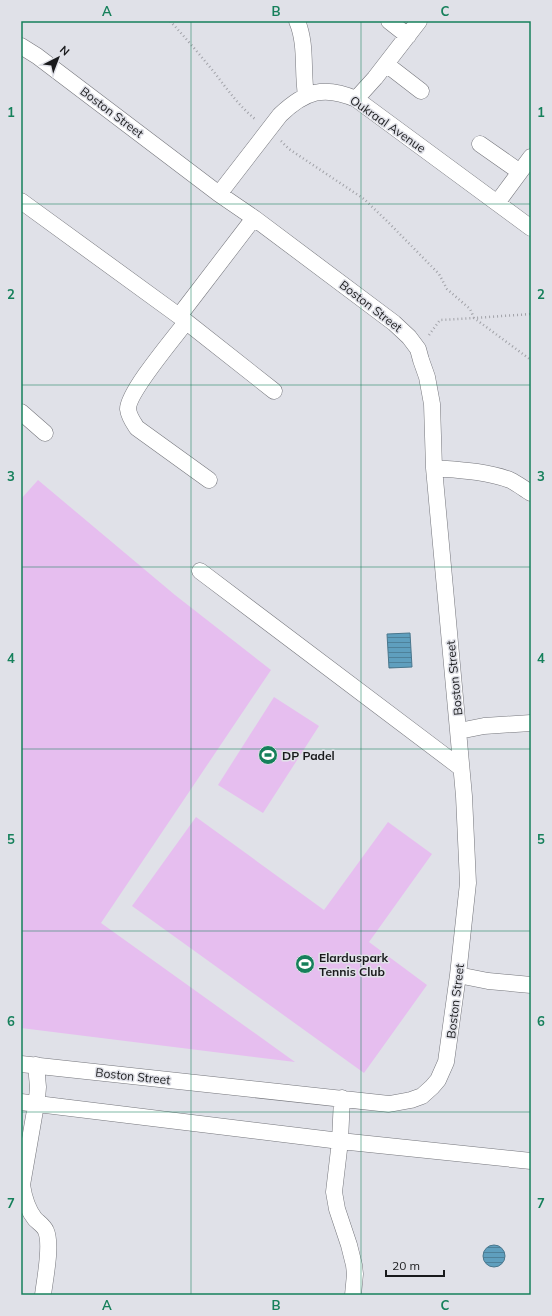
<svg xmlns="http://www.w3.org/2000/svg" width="552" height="1316" font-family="Mulish,sans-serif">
  <defs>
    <pattern id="water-rules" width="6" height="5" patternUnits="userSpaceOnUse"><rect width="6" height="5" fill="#5f9fbe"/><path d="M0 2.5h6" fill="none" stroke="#4e819a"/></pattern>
  </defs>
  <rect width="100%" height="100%" fill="#e0e1e8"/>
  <path fill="#e6beef" d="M 38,480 L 175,595 L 271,670 L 101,923 L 295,1062 L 21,1028 L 21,499 Z
    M 274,697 L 319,726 L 263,813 L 218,785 Z
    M 196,817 L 324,910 L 388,822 L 432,854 L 369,942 L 427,985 L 364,1073 L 132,906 Z"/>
  <path fill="url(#water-rules)" stroke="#4a778d" d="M 410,633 L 412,667 L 389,668 L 387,634 Z
    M483 1256a11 11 0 1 1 22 0a11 11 0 1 1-22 0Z"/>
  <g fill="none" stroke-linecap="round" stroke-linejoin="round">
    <g stroke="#75767c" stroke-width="17">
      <path id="minor" d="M 297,21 C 307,45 302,70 306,95
        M 389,21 L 408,36
        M 21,46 L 37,56 L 219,194 L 254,218 L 394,323 L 409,337 L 418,349 L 421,360 L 427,377 L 432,404 L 434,468 L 464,796 L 468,883 L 458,975 L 446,1062 L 438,1080 L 432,1087 L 422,1096 L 411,1100 L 389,1104 L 21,1064
        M 386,64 L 421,91
        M 356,99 L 375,78 L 419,21
        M 480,144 L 520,172
        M 219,194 L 280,115 C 305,91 324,85 356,99 L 531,228
        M 21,201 L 179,316
        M 497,203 L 531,157
        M 254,218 L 179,316 L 274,391
        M 186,322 C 174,338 128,392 128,409 C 129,417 133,422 137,428 L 209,480
        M 21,412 L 45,433
        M 434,468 C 459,470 486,471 510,480 C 517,483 524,489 531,493
        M 200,571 L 461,768
        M 459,731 L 484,726 L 531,723
        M 458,975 L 488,981 L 531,985
        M 36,1065 L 38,1087 L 37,1099 L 22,1185 C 24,1198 27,1209 35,1219 C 39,1223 44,1226 46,1231 C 52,1245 45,1278 43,1295
        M 342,1098 L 340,1141 L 334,1192 L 337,1209 L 349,1245 L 354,1265 L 355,1274 L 353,1295
        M 21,1102 L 340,1141 L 531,1161"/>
    </g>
    <path stroke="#a1a2a8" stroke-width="2.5" stroke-dasharray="1 3" stroke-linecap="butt" d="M 170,21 C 185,37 200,55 214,72 C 227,89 239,106 255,119
      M 281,141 L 289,149 L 364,199 L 387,221 L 439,274 L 447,289 L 470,309 L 474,318 L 531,314
      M 429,335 L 440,320 L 474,318 L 531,360"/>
    <use href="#minor" stroke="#fff" stroke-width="16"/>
  </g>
  <path fill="none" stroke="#16805b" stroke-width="1" stroke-opacity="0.55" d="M 191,21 L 191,1295M 361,21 L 361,1295M 21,204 L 531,204M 21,385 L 531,385M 21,567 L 531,567M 21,749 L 531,749M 21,931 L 531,931M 21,1112 L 531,1112"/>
  <defs>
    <g id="stadium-disc" transform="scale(1)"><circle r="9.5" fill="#16805b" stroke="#e0e1e8"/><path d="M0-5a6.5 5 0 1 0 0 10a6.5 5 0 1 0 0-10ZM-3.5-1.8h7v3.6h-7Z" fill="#fff"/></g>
  </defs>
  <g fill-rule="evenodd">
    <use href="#stadium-disc" x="268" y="755"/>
    <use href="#stadium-disc" x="305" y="964"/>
  </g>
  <g text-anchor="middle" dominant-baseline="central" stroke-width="3" stroke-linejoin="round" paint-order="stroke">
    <g font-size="12" fill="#191a1c" stroke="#e0e1e8">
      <text transform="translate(112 112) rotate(37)">Boston Street</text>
      <text transform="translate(388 124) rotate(35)">Oukraal Avenue</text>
      <text transform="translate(371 306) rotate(38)">Boston Street</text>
      <text transform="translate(454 678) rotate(-96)">Boston Street</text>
      <text transform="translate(455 1001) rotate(-83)">Boston Street</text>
      <text transform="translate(133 1076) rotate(6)">Boston Street</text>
    </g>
    <g font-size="12" font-weight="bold" fill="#191a1c" stroke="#e0e1e8" text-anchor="start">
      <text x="282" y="755">DP Padel</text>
      <text x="319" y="957">Elarduspark<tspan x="319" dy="14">Tennis Club</tspan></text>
    </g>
  </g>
  <rect width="552" height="1316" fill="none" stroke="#e0e1e8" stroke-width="44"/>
  <g transform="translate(58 58) rotate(42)" stroke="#e0e1e8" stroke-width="3" paint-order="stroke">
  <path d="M0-3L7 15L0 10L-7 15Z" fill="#191a1c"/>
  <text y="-6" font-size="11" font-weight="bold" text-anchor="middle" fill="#191a1c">N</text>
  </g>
  <path d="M386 1270v6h58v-6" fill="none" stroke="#191a1c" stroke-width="2"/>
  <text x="392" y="1270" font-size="12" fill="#191a1c" stroke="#e0e1e8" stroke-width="3" paint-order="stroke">20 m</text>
  <rect x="22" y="22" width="508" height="1272" fill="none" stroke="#16805b" stroke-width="1.5"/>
  <g font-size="13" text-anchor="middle" font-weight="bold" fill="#16805b">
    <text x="107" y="16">A</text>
    <text x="276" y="16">B</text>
    <text x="445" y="16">C</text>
    <text x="11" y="117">1</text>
    <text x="541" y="117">1</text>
    <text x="11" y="299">2</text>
    <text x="541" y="299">2</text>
    <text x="11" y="481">3</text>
    <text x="541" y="481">3</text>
    <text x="11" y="663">4</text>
    <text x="541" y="663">4</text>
    <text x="11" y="844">5</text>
    <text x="541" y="844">5</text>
    <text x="11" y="1026">6</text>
    <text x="541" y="1026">6</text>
    <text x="11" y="1208">7</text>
    <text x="541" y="1208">7</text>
    <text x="107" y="1310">A</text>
    <text x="276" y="1310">B</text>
    <text x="445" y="1310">C</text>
  </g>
</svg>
